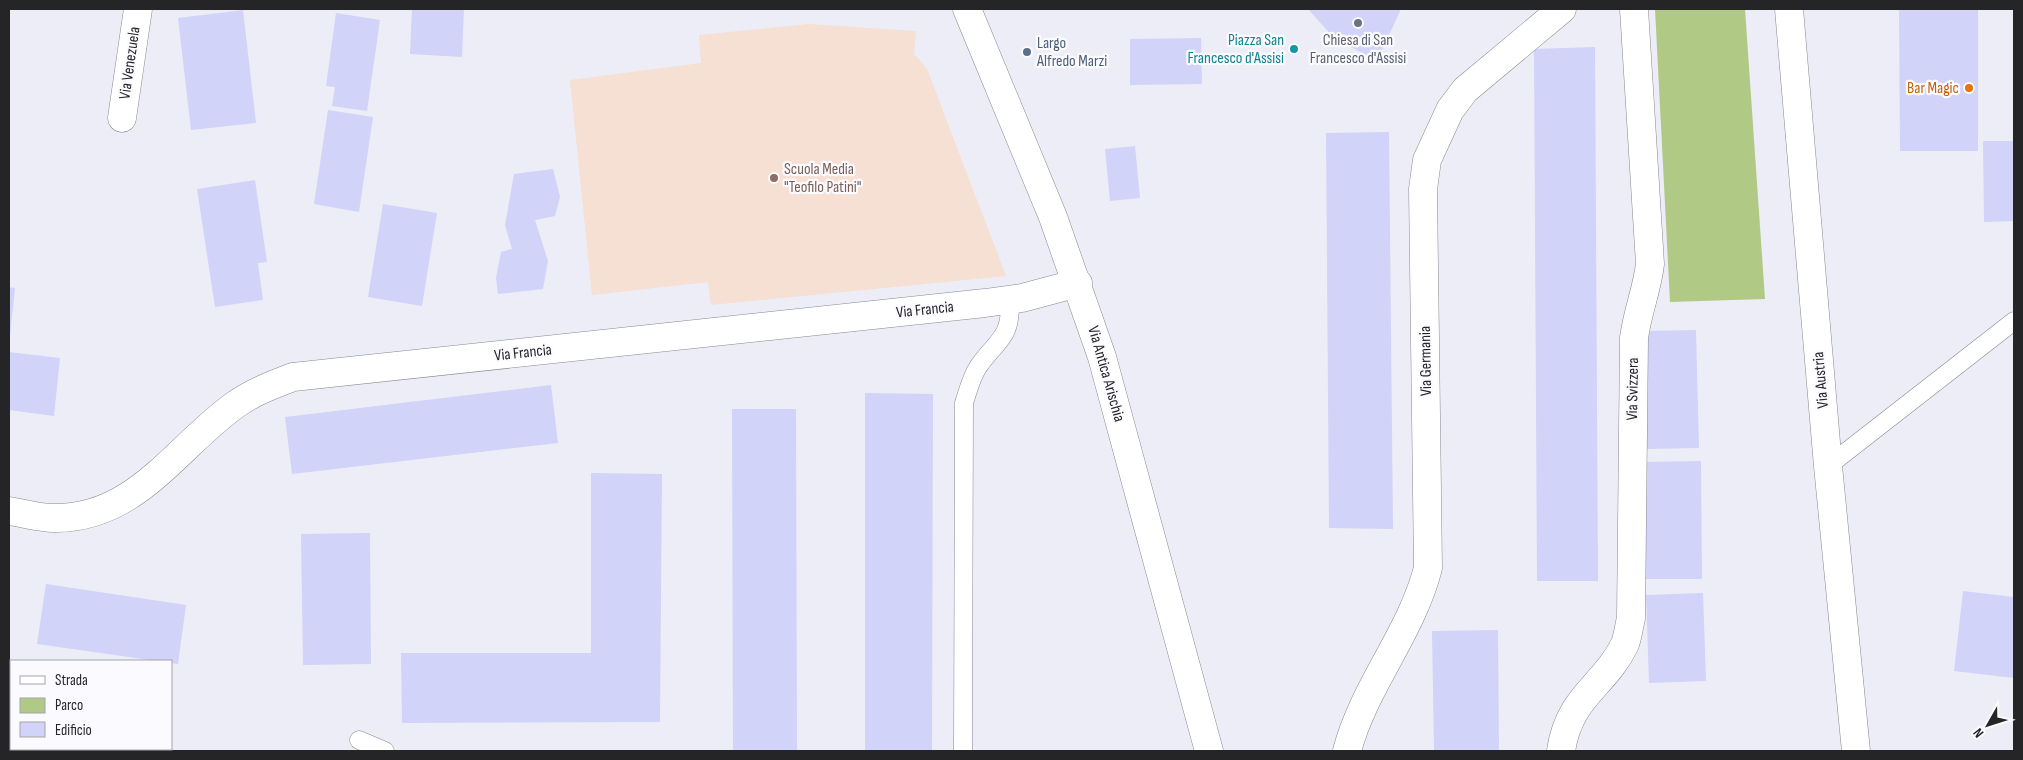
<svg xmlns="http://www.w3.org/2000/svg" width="2023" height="760" font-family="'Sofia Sans Condensed',sans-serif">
  <rect width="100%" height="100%" fill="#ededf7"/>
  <path fill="#f6dfd3" d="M 808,24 L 916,31 L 914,54 L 927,69 L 1006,276 L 711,305 L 708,282 L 592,295 L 570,80 L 701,63 L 699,35 Z"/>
  <path fill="#b0ca86" d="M 1655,9 L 1745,9 L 1765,299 L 1670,302 Z"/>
  <path fill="#d1d3f8" d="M 412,9 L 464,9 L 462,57 L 410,54 Z
    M 1308,9 L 1401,9 L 1377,61 L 1333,37 Z
    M 1899,9 L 1978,9 L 1978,151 L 1900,151 Z
    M 243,10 L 256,123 L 191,130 L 178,18 Z
    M 336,13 L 380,20 L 367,111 L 332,106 L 335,87 L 326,86 Z
    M 1201,38 L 1202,84 L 1130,85 L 1130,39 Z
    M 1595,47 L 1598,581 L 1537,581 L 1534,49 Z
    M 328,110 L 373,117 L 359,212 L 314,204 Z
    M 1389,132 L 1393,529 L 1329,528 L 1326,133 Z
    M 1983,141 L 2014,141 L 2014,221 L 1984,222 Z
    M 1135,146 L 1140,198 L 1110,201 L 1105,149 Z
    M 553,169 L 560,197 L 555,216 L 535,220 L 548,261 L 543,289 L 498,294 L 496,278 L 501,252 L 512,249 L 505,225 L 514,174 Z
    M 255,180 L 267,262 L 258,263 L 263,300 L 215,307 L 197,189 Z
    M 383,204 L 437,213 L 422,306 L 368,297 Z
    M 9,287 L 15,288 L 10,336 L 9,336 Z
    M 1696,330 L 1699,448 L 1647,449 L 1644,331 Z
    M 9,352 L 60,358 L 54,416 L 9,410 Z
    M 551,385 L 558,443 L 292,474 L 285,417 Z
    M 865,393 L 933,394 L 932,751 L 865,751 Z
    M 732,409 L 796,409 L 797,751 L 733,751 Z
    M 1701,461 L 1702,579 L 1644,579 L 1643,462 Z
    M 591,473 L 662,474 L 660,722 L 402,723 L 401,653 L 591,653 Z
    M 370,533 L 371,664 L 303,665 L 301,534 Z
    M 46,584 L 186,605 L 178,664 L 37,644 Z
    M 1963,591 L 2014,597 L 2014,678 L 1954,671 Z
    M 1703,593 L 1706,681 L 1649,683 L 1646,595 Z
    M 1498,630 L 1499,751 L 1434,751 L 1432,631 Z"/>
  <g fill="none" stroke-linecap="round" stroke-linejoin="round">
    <g stroke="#878890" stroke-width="19">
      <path id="service" d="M 1828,466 L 2014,321
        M 359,740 L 385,751
        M 963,751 L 964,403 C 968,391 971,378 978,367 C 998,338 1011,340 1010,300"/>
    </g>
    <g stroke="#878890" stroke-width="29">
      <path id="minor" d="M 1789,9 L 1828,466 L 1856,751
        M 122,118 L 138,9
        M 9,511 C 23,513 39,518 54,518 C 136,519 176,447 235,405 C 253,392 272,385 293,377 L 985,303 L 1022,298 L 1078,283
        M 1347,751 C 1364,686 1411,634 1428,568 L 1423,189 L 1427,160 L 1450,110 L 1465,90 L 1562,9
        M 1561,751 C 1569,696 1604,687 1625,644 C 1628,636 1629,626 1631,618 L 1634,338 C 1637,313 1647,290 1650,264 L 1634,9"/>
    </g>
    <g stroke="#878890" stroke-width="29">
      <path id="secondary" d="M 967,9 L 1053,217 L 1102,357 L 1209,751"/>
    </g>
    <use href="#service" stroke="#fff" stroke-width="18"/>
    <use href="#minor" stroke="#fff" stroke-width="28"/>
    <use href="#secondary" stroke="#fff" stroke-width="28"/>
  </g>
  <circle fill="#6b7280" stroke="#fbfbff" stroke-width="2" cx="1358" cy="23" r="5"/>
  <circle fill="#0f9aa8" stroke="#fbfbff" stroke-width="2" cx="1294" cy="49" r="5"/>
  <circle fill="#5c6f8a" stroke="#fbfbff" stroke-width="2" cx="1027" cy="52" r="5"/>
  <circle fill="#e8710a" stroke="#fbfbff" stroke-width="2" cx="1969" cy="88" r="5"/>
  <circle fill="#8d6e63" stroke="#fbfbff" stroke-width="2" cx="774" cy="178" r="5"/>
  <g text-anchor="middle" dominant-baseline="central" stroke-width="4.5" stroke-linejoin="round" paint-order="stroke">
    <g font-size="16" fill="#0d838f" stroke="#fbfbff" text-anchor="end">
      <text x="1284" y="40">Piazza San<tspan x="1284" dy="18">Francesco d'Assisi</tspan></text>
    </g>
    <g font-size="16" fill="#5b616d" stroke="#fbfbff">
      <text x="1358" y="40">Chiesa di San<tspan x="1358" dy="18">Francesco d'Assisi</tspan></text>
    </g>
    <g font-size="16" fill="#4e5e75" stroke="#fbfbff" text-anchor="start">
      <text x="1037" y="43">Largo<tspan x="1037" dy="18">Alfredo Marzi</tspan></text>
    </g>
    <g font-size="16" fill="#252528" stroke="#fbfbff">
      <text transform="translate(130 63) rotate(-82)">Via Venezuela</text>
      <text transform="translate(925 310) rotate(-6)">Via Francia</text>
      <text transform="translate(523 353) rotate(-6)">Via Francia</text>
      <text transform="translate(1426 361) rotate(-91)">Via Germania</text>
      <text transform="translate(1106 374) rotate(74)">Via Antica Arischia</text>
      <text transform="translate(1821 380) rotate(-95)">Via Austria</text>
      <text transform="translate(1633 389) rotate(-89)">Via Svizzera</text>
    </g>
    <g font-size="16" fill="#c56008" stroke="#fbfbff" text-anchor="end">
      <text x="1959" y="88">Bar Magic</text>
    </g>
    <g font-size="16" fill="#785e54" stroke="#fbfbff" text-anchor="start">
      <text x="784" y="169">Scuola Media<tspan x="784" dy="18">"Teofilo Patini"</tspan></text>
    </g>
  </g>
  <rect width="2023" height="760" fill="none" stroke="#252528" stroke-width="20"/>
  <rect x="10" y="660" width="162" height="90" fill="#fbfbff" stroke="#a5a5a9"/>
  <rect x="20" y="676" width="25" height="8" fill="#ffffff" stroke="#a5a5a9"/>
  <text x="55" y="685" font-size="15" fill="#252528">Strada</text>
  <rect x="20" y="698" width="25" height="15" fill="#b0ca86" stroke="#a5a5a9"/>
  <text x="55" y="710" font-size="15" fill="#252528">Parco</text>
  <rect x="20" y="722" width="25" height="15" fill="#d1d3f8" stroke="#a5a5a9"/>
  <text x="55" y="735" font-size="15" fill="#252528">Edificio</text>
  <g transform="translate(1988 725) rotate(231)" stroke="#fbfbff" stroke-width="4" paint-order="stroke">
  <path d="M0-4L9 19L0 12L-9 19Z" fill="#252528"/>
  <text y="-8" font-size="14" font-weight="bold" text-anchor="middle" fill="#252528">N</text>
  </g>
</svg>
